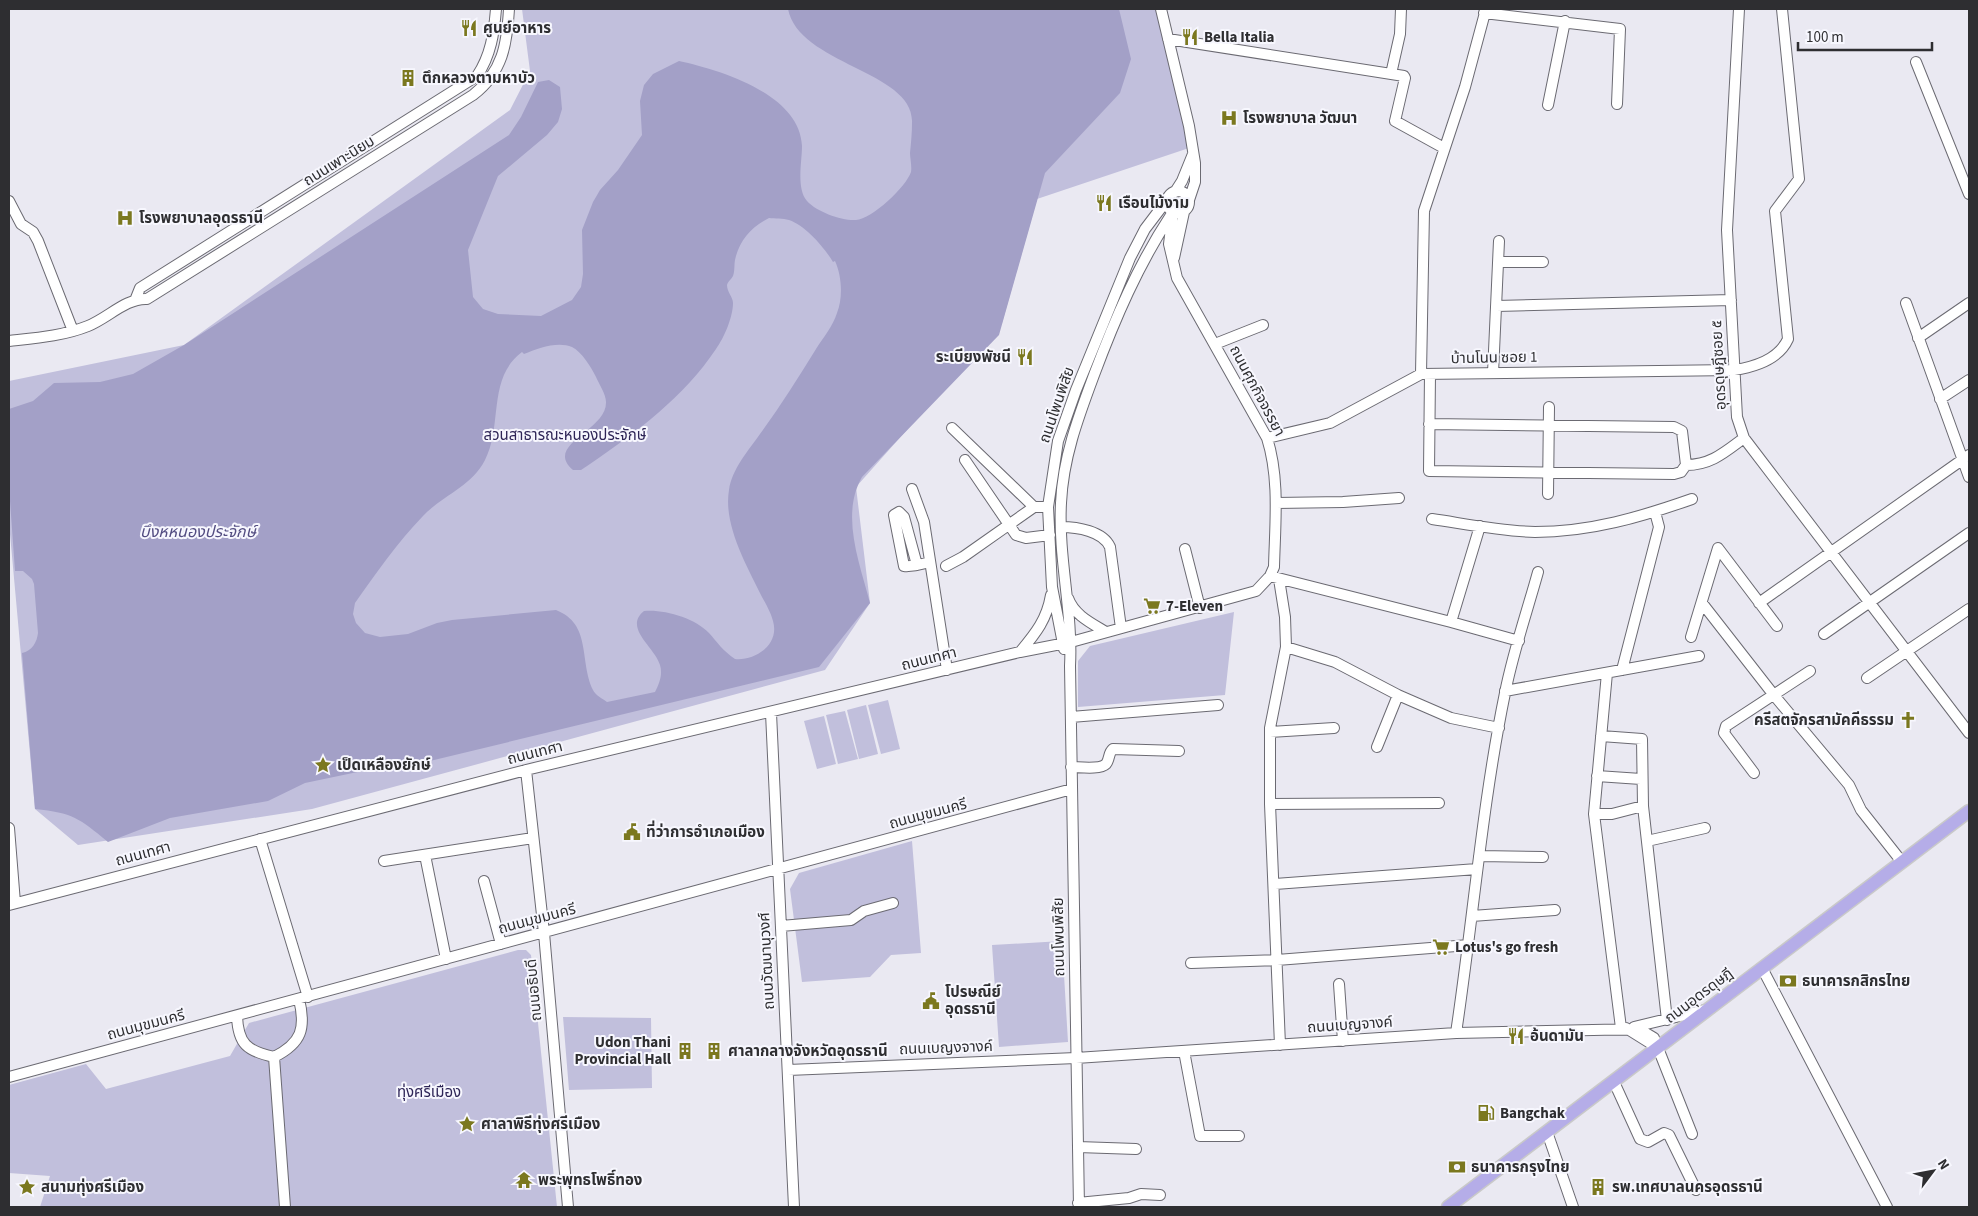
<svg xmlns="http://www.w3.org/2000/svg" width="1978" height="1216" font-family="'Source Sans 3','Noto Sans Thai',sans-serif">
  <rect width="100%" height="100%" fill="#eae9f2"/>
  <path fill="#c1bfdc" d="M 522,9 L 1157,9 L 1192,147 L 1037,199 L 1002,323 L 856,487 L 870,603 L 825,670 L 312,809 L 78,845 L 35,809 L 9,523 L 9,381 L 184,345 L 510,110 L 530,71 Z
    M 1234,612 L 1225,695 L 1078,707 L 1078,661 L 1090,646 Z
    M 888,700 L 900,749 L 881,754 L 868,705 Z
    M 866,705 L 878,754 L 859,759 L 847,710 Z
    M 845,711 L 858,759 L 838,764 L 826,715 Z
    M 824,716 L 836,764 L 817,769 L 804,721 Z
    M 912,841 L 921,953 L 891,955 L 870,977 L 802,982 L 790,889 L 799,873 Z
    M 1062,941 L 1068,1042 L 999,1047 L 992,945 Z
    M 518,950 L 526,950 L 531,955 L 557,1207 L 40,1207 L 50,1176 L 9,1173 L 9,1085 L 86,1064 L 106,1089 L 230,1056 L 249,1023 Z
    M 563,1017 L 651,1018 L 652,1088 L 569,1090 Z"/>
  <path fill="#a3a0c7" fill-rule="evenodd" d="M 788,9 L 1119,9 L 1131,59 L 1120,93 L 1045,173 L 999,335 L 862,477 C 840,515 860,564 870,603 L 819,667 L 405,767 L 391,765 L 305,783 L 268,801 L 170,818 L 108,842 C 79,818 73,813 35,809 L 22,653 C 32,651 37,642 38,633 L 34,584 L 32,579 L 23,571 L 15,571 L 9,487 L 9,409 L 33,401 L 54,383 L 100,382 L 133,374 L 184,345 L 509,135 L 521,117 L 538,82 L 549,80 L 560,87 L 562,109 L 558,122 L 547,135 L 498,176 L 468,250 L 473,297 L 483,309 L 498,314 L 541,316 L 572,300 L 581,287 L 583,274 L 582,230 L 593,202 L 600,190 L 618,170 L 642,135 L 640,101 L 644,85 L 653,74 L 679,61 C 720,70 800,94 802,146 C 802,162 796,188 807,201 C 817,212 842,221 856,220 C 872,219 906,187 911,172 C 912,166 910,158 910,153 C 911,143 912,133 912,123 C 915,71 799,65 788,9 ZM 769,218 C 775,219 783,218 789,220 C 806,226 824,247 833,262 L 835,261 C 842,276 843,298 837,313 C 833,326 823,338 816,349 C 798,378 780,407 760,434 C 748,451 732,469 729,490 C 723,525 747,566 762,597 C 766,604 771,613 773,621 C 780,645 755,661 735,659 C 723,651 717,642 709,633 C 695,618 664,609 644,611 C 623,628 655,647 660,665 C 663,675 659,684 655,692 L 607,702 C 603,699 595,695 593,690 C 579,661 592,624 556,610 L 452,620 L 437,623 L 408,634 L 380,637 L 365,633 L 356,623 L 353,614 L 355,603 C 376,573 398,542 423,516 C 443,495 471,487 485,460 C 503,425 487,378 522,352 L 524,354 C 538,348 558,341 572,347 C 582,352 591,367 596,377 C 599,384 606,394 606,402 C 607,431 543,444 573,470 L 581,470 L 590,464 C 637,432 684,397 716,349 C 724,338 733,317 733,303 C 733,297 727,292 727,285 C 728,281 731,280 733,276 C 735,271 734,265 735,260 C 739,241 751,227 769,218 Z"/>
  <g fill="none" stroke-linecap="round" stroke-linejoin="round">
    <g stroke="#6b6a72" stroke-width="12">
      <path id="minor" d="M 1161,9 L 1189,126 L 1195,163 L 1195,182 L 1189,200
        M 1739,9 L 1727,230 L 1737,417 L 1744,438 L 1969,733
        M 1484,13 L 1620,29 L 1617,104
        M 1168,39 L 1404,76 L 1405,78 L 1395,121 L 1444,148
        M 1916,62 L 1969,194
        M 1391,74 L 1400,34 L 1401,9
        M 1548,105 L 1565,21
        M1167 202a11 11 0 1 1 22 0a11 11 0 1 1-22 0Z
        M 1175,192 L 1182,181 L 1193,154
        M 9,201 L 21,224 L 33,232 L 38,241 L 73,331
        M 1174,258 L 1184,212
        M 1498,262 L 1543,262
        M 136,298 L 140,288 L 477,76 C 491,55 494,33 496,9
        M 1906,303 L 1969,477
        M 1496,306 L 1731,300
        M 1918,338 L 1969,303
        M 9,341 C 36,338 63,336 88,326 C 108,318 126,298 147,299 L 473,95 C 503,72 507,44 509,9
        M 1215,344 L 1263,325
        M 1493,373 L 1499,241
        M 1421,374 L 1424,211 L 1465,87 L 1486,9
        M 1430,374 L 1429,471 L 1674,474 L 1681,472 L 1686,465 C 1711,465 1725,452 1744,438
        M 1940,399 L 1969,380
        M 1429,424 L 1674,427 L 1682,431 L 1686,465
        M 952,428 L 1034,507 L 1048,507
        M 1267,438 L 1330,423 L 1421,374 L 1734,370 C 1754,367 1779,359 1788,339 L 1775,211 L 1799,179 L 1782,9
        M 965,460 L 1016,535 L 1026,538 L 1050,535
        M 912,489 L 924,522 L 947,670
        M 1548,494 L 1549,407
        M 1276,503 L 1343,502 L 1399,498
        M 1432,519 C 1466,524 1501,531 1535,532 C 1590,532 1641,517 1692,499
        M 1480,526 L 1451,622 L 1519,641
        M 1061,527 C 1077,527 1103,531 1110,547 L 1121,628
        M 1185,549 L 1200,608
        M 917,565 L 904,517 L 899,512 L 894,515 L 904,566 C 912,567 922,564 930,562
        M 946,566 L 963,557 L 1034,507
        M 1270,576 L 1451,622
        M 1279,579 L 1285,617 L 1286,647
        M 1068,598 C 1074,615 1091,623 1106,632
        M 1702,603 L 1773,694 L 1849,785 L 1861,810 L 1902,862
        M 1759,603 L 1969,455
        M 1824,634 L 1969,533
        M 1691,637 L 1718,548 L 1777,626
        M 1064,649 L 1052,587 L 1048,507 L 1058,441 L 1076,390 L 1130,258 L 1145,229 L 1167,200
        M 1020,652 C 1036,633 1047,619 1051,595
        M 1622,670 L 1659,527 L 1655,512
        M 1607,673 L 1594,814 L 1621,1028
        M 1867,678 L 1969,609
        M 1505,691 L 1699,656
        M 771,713 L 794,1207
        M 1071,717 L 1218,705
        M 1270,732 L 1334,728
        M 1601,736 L 1642,739 L 1643,806 L 1667,1020
        M 1377,747 L 1398,695
        M 1071,767 C 1079,767 1100,770 1106,764 C 1110,759 1108,753 1113,749 L 1179,751
        M 526,770 L 544,933 L 568,1207
        M 1754,773 L 1724,733 L 1726,726 L 1810,671
        M 1597,776 L 1641,779
        M 1270,804 L 1439,803
        M 1594,814 L 1612,814 L 1643,806
        M 9,828 L 15,903
        M 260,839 L 308,997
        M 1647,841 L 1705,828
        M 425,855 L 446,959
        M 1479,856 L 1543,857
        M 384,861 L 533,838
        M 484,881 L 501,944
        M 1275,884 L 1477,869
        M 9,905 L 526,770 L 1020,652 L 1071,642 L 1256,591 L 1270,576 L 1274,567 C 1275,524 1280,479 1267,438 L 1177,278 L 1169,244 L 1173,212
        M 1472,916 L 1555,910
        M 781,926 L 851,920 L 864,911 L 893,903
        M 1191,963 L 1277,960 L 1469,945
        M 1762,968 L 1887,1207
        M 1339,984 L 1343,1041
        M 237,1016 C 238,1044 247,1051 274,1057
        M 1634,1027 L 1705,1010
        M 1626,1028 L 1658,1048
        M 1456,1033 C 1473,920 1482,805 1505,693 C 1513,652 1527,612 1538,572
        M 1280,1045 L 1270,804 L 1270,728 L 1286,647 L 1335,662 L 1398,695 L 1451,718 L 1499,728
        M 1184,1051 L 1200,1136 L 1239,1136
        M 788,1070 L 1076,1058 L 1456,1033 L 1639,1029 L 1654,1038 L 1692,1134
        M 9,1077 L 1072,789
        M 1614,1082 L 1640,1139 L 1648,1142 L 1664,1133 L 1669,1135 L 1696,1190
        M 1547,1132 L 1573,1207
        M 1078,1147 L 1136,1149
        M 1078,1203 L 1129,1198 L 1141,1194 L 1160,1195
        M 285,1207 L 274,1057 C 302,1043 306,1028 299,999
        M 1079,1207 L 1070,666 C 1073,612 1058,558 1061,503 C 1063,458 1078,418 1094,375 C 1115,319 1138,265 1171,215"/>
    </g>
    <g stroke="#c9c9c9" stroke-width="15">
      <path id="major" d="M 1448,1207 L 1969,811"/>
    </g>
    <use href="#minor" stroke="#fff" stroke-width="10"/>
    <use href="#major" stroke="#b5ade8" stroke-width="12"/>
  </g>
  <defs>
    <g id="restaurant-bare" transform="scale(1.35)"><path d="M-5-6h1v4h1v-4h1v4h1v-4h1v5L-1.5 .5V6h-2V.5L-5-1ZM5-6V6H3V1.5H1.5Q1.5-4 5-6Z" fill="#7b781f" stroke="#f7f7fe" stroke-width="2.5" paint-order="stroke"/></g>
    <g id="building-bare" transform="scale(1.35)"><path d="M-4-6H4V6H1V3H-1V6H-4ZM-2.5-4.3h1.7v1.8h-1.7ZM.8-4.3h1.7v1.8H.8ZM-2.5-1h1.7V.8h-1.7ZM.8-1h1.7V.8H.8Z" fill="#7b781f" stroke="#f7f7fe" stroke-width="2.5" paint-order="stroke"/></g>
    <g id="hospital-bare" transform="scale(1.35)"><path d="M-5-5h3v3.5h4V-5h3V5h-3V1.5h-4V5h-3Z" fill="#7b781f" stroke="#f7f7fe" stroke-width="2.5" paint-order="stroke"/></g>
    <g id="supermarket-bare" transform="scale(1.35)"><path d="M-6-5.5h2.5l.6 2H6L4.5 2H-2.5L-4.4-4H-6ZM-1.5 3.2a1.3 1.3 0 1 0 .1 0ZM3 3.2a1.3 1.3 0 1 0 .1 0Z" fill="#7b781f" stroke="#f7f7fe" stroke-width="2.5" paint-order="stroke"/></g>
    <g id="church-bare" transform="scale(1.35)"><path d="M-1.2-6h2.4v3.5h3.3v2.4h-3.3V6h-2.4V-.1h-3.3v-2.4h3.3Z" fill="#7b781f" stroke="#f7f7fe" stroke-width="2.5" paint-order="stroke"/></g>
    <g id="sight-bare" transform="scale(1.35)"><path d="M0-6L1.8-2.2L6-1.7L2.9 1.2L3.7 5.4L0 3.3L-3.7 5.4L-2.9 1.2L-6-1.7L-1.8-2.2Z" fill="#7b781f" stroke="#f7f7fe" stroke-width="2.5" paint-order="stroke"/></g>
    <g id="civic-bare" transform="scale(1.35)"><path d="M-.6-6.5H3V-4.5H.6V-3L4-1V1h2V6H-6V1h2V-1L-.6-3ZM-1.2 2.5V6h2.4V2.5Z" fill="#7b781f" stroke="#f7f7fe" stroke-width="2.5" paint-order="stroke"/></g>
    <g id="bank-bare" transform="scale(1.35)"><path d="M-6-4H6V4H-6ZM0-2.3a2.3 2.3 0 1 0 0 4.6a2.3 2.3 0 1 0 0-4.6Z" fill="#7b781f" stroke="#f7f7fe" stroke-width="2.5" paint-order="stroke"/></g>
    <g id="fuel-bare" transform="scale(1.35)"><path d="M-5.5-6h7V0h2V4h1.3V-2.5L3-4.5l.8-.8L6-3V5H2.5V1h-1V6h-7ZM-4.2-4.7v3.2H.2V-4.7Z" fill="#7b781f" stroke="#f7f7fe" stroke-width="2.5" paint-order="stroke"/></g>
    <g id="temple-bare" transform="scale(1.35)"><path d="M0-6L5-2H3V0L6.5 2.5H4V6H1.5V3h-3V6H-4V2.5H-6.5L-3 0V-2H-5Z" fill="#7b781f" stroke="#f7f7fe" stroke-width="2.5" paint-order="stroke"/></g>
  </defs>
  <g fill-rule="evenodd">
    <use href="#restaurant-bare" x="469" y="28"/>
    <use href="#restaurant-bare" x="1190" y="37"/>
    <use href="#building-bare" x="408" y="78"/>
    <use href="#hospital-bare" x="1229" y="118"/>
    <use href="#restaurant-bare" x="1104" y="203"/>
    <use href="#hospital-bare" x="125" y="218"/>
    <use href="#restaurant-bare" x="1025" y="357"/>
    <use href="#supermarket-bare" x="1152" y="606"/>
    <use href="#church-bare" x="1908" y="720"/>
    <use href="#sight-bare" x="323" y="765"/>
    <use href="#civic-bare" x="632" y="832"/>
    <use href="#supermarket-bare" x="1441" y="947"/>
    <use href="#bank-bare" x="1788" y="981"/>
    <use href="#civic-bare" x="931" y="1001"/>
    <use href="#restaurant-bare" x="1516" y="1036"/>
    <use href="#building-bare" x="685" y="1051"/>
    <use href="#building-bare" x="714" y="1051"/>
    <use href="#fuel-bare" x="1486" y="1113"/>
    <use href="#sight-bare" x="467" y="1124"/>
    <use href="#bank-bare" x="1457" y="1167"/>
    <use href="#temple-bare" x="524" y="1180"/>
    <use href="#sight-bare" x="27" y="1187"/>
    <use href="#building-bare" x="1598" y="1187"/>
  </g>
  <g text-anchor="middle" dominant-baseline="central" stroke-width="4" stroke-linejoin="round" paint-order="stroke">
    <g font-size="15" font-weight="bold" fill="#2e2e31" stroke="#f7f7fe" text-anchor="start">
      <text x="483" y="28">ศูนย์อาหาร</text>
      <text x="1204" y="37">Bella Italia</text>
      <text x="422" y="78">ตึกหลวงตามหาบัว</text>
      <text x="1243" y="118">โรงพยาบาล วัฒนา</text>
      <text x="1118" y="203">เรือนไม้งาม</text>
      <text x="139" y="218">โรงพยาบาลอุดรธานี</text>
      <text x="1011" y="357" text-anchor="end">ระเบียงพัชนี</text>
      <text x="1166" y="606">7-Eleven</text>
      <text x="1894" y="720" text-anchor="end">ครีสตจักรสามัคคีธรรม</text>
      <text x="337" y="765">เป็ดเหลืองยักษ์</text>
      <text x="646" y="832">ที่ว่าการอำเภอเมือง</text>
      <text x="1455" y="947">Lotus's go fresh</text>
      <text x="1802" y="981">ธนาคารกสิกรไทย</text>
      <text x="945" y="992">โปรษณีย์<tspan x="945" dy="17">อุดรธานี</tspan></text>
      <text x="1530" y="1036">อ้นดามัน</text>
      <text x="671" y="1042" text-anchor="end">Udon Thani<tspan x="671" dy="17">Provincial Hall</tspan></text>
      <text x="728" y="1051">ศาลากลางจังหวัดอุดรธานี</text>
      <text x="1500" y="1113">Bangchak</text>
      <text x="481" y="1124">ศาลาพิธีทุ่งศรีเมือง</text>
      <text x="1471" y="1167">ธนาคารกรุงไทย</text>
      <text x="538" y="1180">พระพุทธโพธิ์ทอง</text>
      <text x="41" y="1187">สนามทุ่งศรีเมือง</text>
      <text x="1612" y="1187">รพ.เทศบาลนครอุดรธานี</text>
    </g>
    <g font-size="15" fill="#2e2e31" stroke="#f7f7fe">
      <text transform="translate(339 161) rotate(-32)">ถนนเพาะนิยม</text>
      <text transform="translate(1494 358) rotate(-1)">บ้านโนน ซอย 1</text>
      <text transform="translate(1719 365) rotate(-93)">อุดรดุษฎีซอย ๕</text>
      <text transform="translate(1257 391) rotate(62)">ถนนศุภกิจจรรยา</text>
      <text transform="translate(1057 405) rotate(-71)">ถนนโพนพิสัย</text>
      <text transform="translate(929 659) rotate(-14)">ถนนเทศา</text>
      <text transform="translate(535 753) rotate(-14)">ถนนเทศา</text>
      <text transform="translate(928 814) rotate(-15)">ถนนมุขมนครี</text>
      <text transform="translate(143 854) rotate(-15)">ถนนเทศา</text>
      <text transform="translate(537 919) rotate(-15)">ถนนมุขมนครี</text>
      <text transform="translate(1059 937) rotate(-91)">ถนนโพนพิสัย</text>
      <text transform="translate(767 961) rotate(-93)">ถนนวัฒนานุวงศ์</text>
      <text transform="translate(534 990) rotate(-95)">ถนนอธิบดี</text>
      <text transform="translate(1699 996) rotate(-37)">ถนนอุดรดุษฎี</text>
      <text transform="translate(146 1025) rotate(-15)">ถนนมุขมนครี</text>
      <text transform="translate(1350 1025) rotate(-4)">ถนนเบญจางค์</text>
      <text transform="translate(946 1048) rotate(-2)">ถนนเบญงจางค์</text>
    </g>
    <g font-size="15" fill="#2e2557" stroke="#f7f7fe">
      <text x="565" y="435">สวนสาธารณะหนองประจักษ์</text>
      <text x="429" y="1092">ทุ่งศรีเมือง</text>
    </g>
    <g font-size="16" font-style="italic" fill="#534d82" stroke="#f7f7fe">
      <text x="198" y="532">บึงหหนองประจักษ์</text>
    </g>
  </g>
  <rect width="1978" height="1216" fill="none" stroke="#2e2e31" stroke-width="20"/>
  <g transform="translate(1933 1171) rotate(58)" stroke="#f7f7fe" stroke-width="4" paint-order="stroke">
  <path d="M0-4L9 19L0 12L-9 19Z" fill="#2e2e31"/>
  <text y="-8" font-size="14" font-weight="bold" text-anchor="middle" fill="#2e2e31">N</text>
  </g>
  <path d="M1798 42v8h134v-8" fill="none" stroke="#2e2e31" stroke-width="2.5"/>
  <text x="1806" y="42" font-size="15" fill="#2e2e31" stroke="#f7f7fe" stroke-width="4" paint-order="stroke">100 m</text>
</svg>
